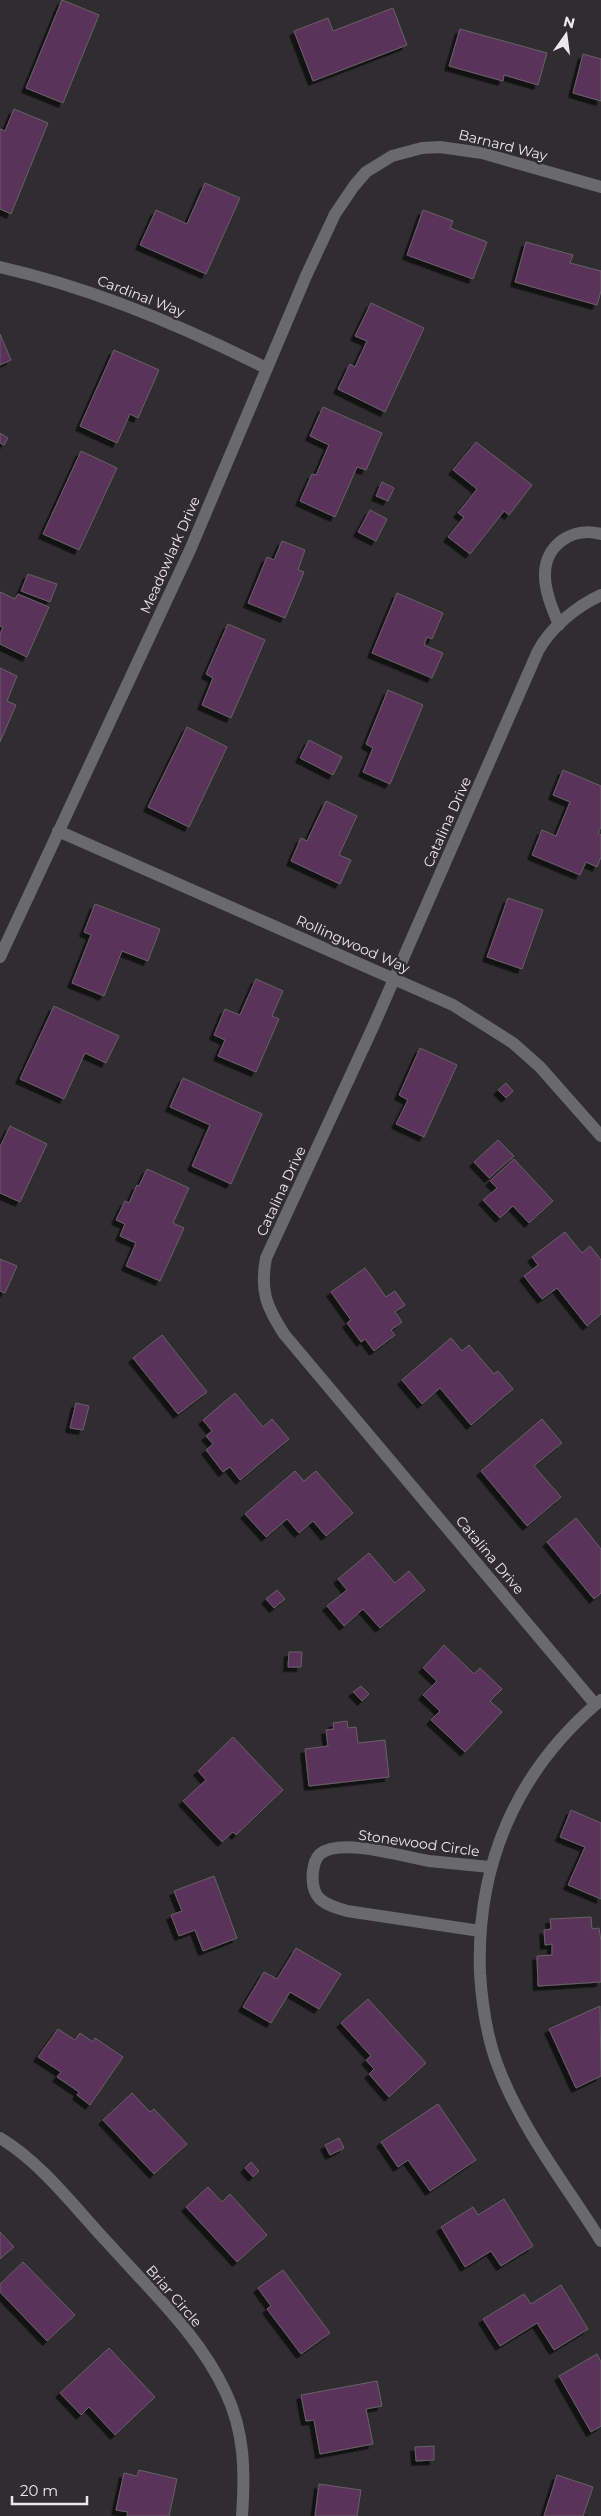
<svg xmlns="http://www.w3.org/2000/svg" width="601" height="2516" font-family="Montserrat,sans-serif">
  <defs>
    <filter id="shadow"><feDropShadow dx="-4.5" dy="4.5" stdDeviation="0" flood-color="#0009"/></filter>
  </defs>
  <rect width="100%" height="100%" fill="#302d30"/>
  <path fill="#5a335a" stroke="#666266" filter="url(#shadow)" d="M 62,0 L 99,15 L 63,103 L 26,88 Z
    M 393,8 L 407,45 L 313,81 L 294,31 L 328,18 L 333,31 Z
    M 460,29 L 547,53 L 538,85 L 504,75 L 503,81 L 449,66 Z
    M 583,54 L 601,59 L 601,101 L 573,93 Z
    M 14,109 L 48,123 L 11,214 L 0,209 L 0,129 L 5,131 Z
    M 205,183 L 240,198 L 206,274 L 140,245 L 156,210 L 187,224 Z
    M 423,210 L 453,221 L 450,228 L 487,242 L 473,279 L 407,255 Z
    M 526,242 L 573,255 L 570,263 L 601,271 L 601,291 L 597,305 L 515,282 Z
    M 371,303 L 424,328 L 385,412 L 338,389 L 350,364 L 355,367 L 367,341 L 355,336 Z
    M 0,334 L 11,360 L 0,365 Z
    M 114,350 L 159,370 L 138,418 L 130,414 L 117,443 L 80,426 Z
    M 323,407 L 382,433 L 366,470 L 357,467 L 335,517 L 300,501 L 312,474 L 316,475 L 329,445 L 310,436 Z
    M 0,433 L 8,438 L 4,445 L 0,443 Z
    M 476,442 L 532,485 L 509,515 L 504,511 L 470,554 L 448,537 L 464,517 L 458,513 L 477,489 L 453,470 Z
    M 81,451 L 117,468 L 79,550 L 43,534 Z
    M 382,482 L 394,488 L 388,501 L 376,496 Z
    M 370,510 L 387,519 L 376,541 L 358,532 Z
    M 282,541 L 305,550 L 298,570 L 304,572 L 285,618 L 248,603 L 267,557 L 274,560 Z
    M 28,574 L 57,584 L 50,602 L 21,591 Z
    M 0,592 L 15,599 L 18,594 L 49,607 L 27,657 L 0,644 L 0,634 L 3,627 L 0,626 Z
    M 397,593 L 443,613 L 432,639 L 427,637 L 424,645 L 443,653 L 432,678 L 372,653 Z
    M 228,624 L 265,640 L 231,718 L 202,705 L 213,678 L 206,674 Z
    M 0,668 L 17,676 L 7,701 L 16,705 L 0,742 Z
    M 388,690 L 423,705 L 390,784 L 363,772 L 373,748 L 366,744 Z
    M 187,727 L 227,747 L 189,827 L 148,807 Z
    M 309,740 L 342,757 L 333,775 L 300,758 Z
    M 563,770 L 601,786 L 601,827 L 598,833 L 601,835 L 601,857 L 597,867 L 586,862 L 580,875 L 532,855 L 542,830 L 556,836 L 570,802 L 553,795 Z
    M 326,801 L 357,816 L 339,855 L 351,860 L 340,884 L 291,861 L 301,838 L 307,841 Z
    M 508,898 L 543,910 L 522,969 L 487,957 Z
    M 95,904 L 160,929 L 148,961 L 122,951 L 104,996 L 72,983 L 91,935 L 84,932 Z
    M 256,979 L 283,991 L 272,1016 L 279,1019 L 256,1072 L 218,1056 L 225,1040 L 214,1035 L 225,1009 L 240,1015 Z
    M 54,1006 L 119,1036 L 106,1063 L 85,1053 L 64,1099 L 20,1079 Z
    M 420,1048 L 457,1065 L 424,1137 L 396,1124 L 408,1100 L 399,1095 Z
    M 183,1078 L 262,1114 L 231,1184 L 192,1166 L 210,1125 L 170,1107 Z
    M 506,1083 L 513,1091 L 506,1098 L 498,1090 Z
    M 10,1126 L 47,1144 L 20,1202 L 0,1193 L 0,1147 Z
    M 498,1140 L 514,1156 L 489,1178 L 474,1162 Z
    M 514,1159 L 553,1201 L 529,1223 L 513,1206 L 500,1218 L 483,1200 L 497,1188 L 490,1181 Z
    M 147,1169 L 189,1188 L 173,1223 L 184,1228 L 160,1281 L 126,1266 L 136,1243 L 120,1236 L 125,1224 L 116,1220 L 125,1201 L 129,1203 L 137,1185 L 139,1186 Z
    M 565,1232 L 582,1253 L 590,1246 L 601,1260 L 601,1314 L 587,1326 L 557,1288 L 542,1299 L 524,1276 L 538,1265 L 532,1257 Z
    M 0,1259 L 17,1266 L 5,1293 L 0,1291 Z
    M 365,1268 L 386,1297 L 395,1291 L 405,1305 L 395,1312 L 402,1322 L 391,1330 L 395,1335 L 374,1351 L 365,1339 L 361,1342 L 347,1323 L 351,1320 L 331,1292 Z
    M 162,1335 L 207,1392 L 178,1414 L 133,1358 Z
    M 451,1338 L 462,1351 L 469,1345 L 494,1374 L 498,1371 L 513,1389 L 471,1425 L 440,1388 L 422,1404 L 402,1380 Z
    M 235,1393 L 263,1427 L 272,1419 L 289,1439 L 240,1480 L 230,1467 L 223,1472 L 206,1450 L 213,1444 L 206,1436 L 212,1431 L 203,1420 Z
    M 76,1403 L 89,1406 L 83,1430 L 70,1428 Z
    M 542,1419 L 562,1443 L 534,1466 L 561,1497 L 527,1526 L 481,1471 Z
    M 295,1471 L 304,1481 L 316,1471 L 353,1513 L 326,1536 L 313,1521 L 299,1533 L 287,1519 L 266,1537 L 245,1514 Z
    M 576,1518 L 601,1549 L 601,1593 L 594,1599 L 547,1542 Z
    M 369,1553 L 395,1583 L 409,1571 L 425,1590 L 380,1628 L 363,1609 L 344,1626 L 327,1606 L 347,1590 L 338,1579 Z
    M 277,1590 L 285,1599 L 274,1608 L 266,1599 Z
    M 444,1645 L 474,1674 L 480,1668 L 502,1689 L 490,1701 L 502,1712 L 465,1752 L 431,1720 L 440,1711 L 423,1695 L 437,1681 L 423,1668 Z
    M 289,1652 L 302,1652 L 301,1667 L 288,1667 Z
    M 361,1686 L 369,1694 L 362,1701 L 353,1692 Z
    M 347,1721 L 348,1728 L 356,1727 L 358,1743 L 385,1740 L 389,1777 L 309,1786 L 305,1749 L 328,1746 L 326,1730 L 334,1729 L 333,1723 Z
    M 233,1737 L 283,1790 L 236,1835 L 233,1832 L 222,1842 L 183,1801 L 206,1780 L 198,1771 Z
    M 571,1810 L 601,1823 L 601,1899 L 568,1885 L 585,1847 L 560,1837 Z
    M 214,1876 L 237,1938 L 203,1951 L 195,1930 L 179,1936 L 171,1915 L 182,1911 L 174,1891 Z
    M 591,1917 L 592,1929 L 599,1928 L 601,1941 L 601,1982 L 538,1986 L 537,1956 L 552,1955 L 552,1944 L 545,1945 L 544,1930 L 551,1929 L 550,1919 Z
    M 296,1948 L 341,1974 L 319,2009 L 290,1992 L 271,2023 L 243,2007 L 264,1972 L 277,1979 Z
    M 368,1999 L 426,2063 L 389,2097 L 369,2074 L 374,2069 L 366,2060 L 371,2056 L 341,2023 Z
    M 600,2006 L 601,2076 L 576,2088 L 549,2029 Z
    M 58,2029 L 75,2040 L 80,2033 L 93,2042 L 95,2038 L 123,2057 L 90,2105 L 77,2095 L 79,2092 L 57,2077 L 61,2072 L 38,2057 Z
    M 132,2093 L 150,2112 L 154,2109 L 187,2144 L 154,2174 L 103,2120 Z
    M 438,2104 L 476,2160 L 430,2191 L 408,2160 L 398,2167 L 381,2142 Z
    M 339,2138 L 344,2148 L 330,2155 L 325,2145 Z
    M 251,2162 L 259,2171 L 253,2177 L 245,2168 Z
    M 208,2187 L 222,2202 L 230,2194 L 267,2235 L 237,2262 L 186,2207 Z
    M 504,2199 L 533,2246 L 501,2266 L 491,2251 L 465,2267 L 441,2227 L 473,2207 L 478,2215 Z
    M 0,2232 L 14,2247 L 0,2259 Z
    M 23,2262 L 75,2315 L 47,2341 L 0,2292 L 0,2284 Z
    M 283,2270 L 330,2333 L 301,2354 L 267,2309 L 271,2306 L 258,2288 Z
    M 561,2285 L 588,2329 L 554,2350 L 537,2323 L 500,2346 L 483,2319 L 524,2294 L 531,2304 Z
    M 109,2348 L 155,2397 L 115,2435 L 89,2407 L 81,2415 L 60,2393 Z
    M 597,2354 L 601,2362 L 601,2426 L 591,2432 L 559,2376 Z
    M 377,2381 L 382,2406 L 366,2409 L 373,2444 L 320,2454 L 314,2420 L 306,2421 L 301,2395 Z
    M 434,2446 L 434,2460 L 416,2461 L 415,2447 Z
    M 139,2470 L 177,2479 L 169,2516 L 127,2516 L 128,2512 L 116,2510 L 124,2473 L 137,2476 Z
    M 557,2475 L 593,2487 L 583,2516 L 544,2516 Z
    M 319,2484 L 361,2490 L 357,2516 L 315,2516 Z"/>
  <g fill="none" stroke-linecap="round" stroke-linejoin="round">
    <path stroke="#6a696b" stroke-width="12" d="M 0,267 C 93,288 181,325 266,368
      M 559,625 C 553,610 545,592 545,576 C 544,545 573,526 601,534
      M 58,831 L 453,1005 L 513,1043 L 540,1067 L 601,1136
      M 0,957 L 190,550 L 306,276 L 335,214 L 354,186 L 366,172 L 392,156 L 422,148 L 440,147 L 482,153 L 601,187
      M 601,1700 C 517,1770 476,1864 480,1973 C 482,2005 487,2039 499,2069 C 523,2131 566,2185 601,2241
      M 595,1704 L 284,1334 C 266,1306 260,1291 266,1258 L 373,1027 L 538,651 C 551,627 577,606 601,595
      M 480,1931 L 347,1911 C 323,1904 310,1899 313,1871 C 314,1864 315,1859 320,1854 C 341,1837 404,1857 429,1861 C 450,1863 470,1865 490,1867
      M 0,2138 C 43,2164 75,2208 109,2244 C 150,2290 200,2336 226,2393 C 245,2433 245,2473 242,2516"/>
  </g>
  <g text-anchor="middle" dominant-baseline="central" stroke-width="5" stroke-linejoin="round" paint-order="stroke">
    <g font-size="14" fill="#ebe9eb" stroke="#302d30">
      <text transform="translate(503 145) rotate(14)">Barnard Way</text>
      <text transform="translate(141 296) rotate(21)">Cardinal Way</text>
      <text transform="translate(170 555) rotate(-66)">Meadowlark Drive</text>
      <text transform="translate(447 822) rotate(-66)">Catalina Drive</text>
      <text transform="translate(353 944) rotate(24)">Rollingwood Way</text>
      <text transform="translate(281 1191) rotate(-65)">Catalina Drive</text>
      <text transform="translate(490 1555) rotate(50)">Catalina Drive</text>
      <text transform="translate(419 1843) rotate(8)">Stonewood Circle</text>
      <text transform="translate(174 2296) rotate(49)">Briar Circle</text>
    </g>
  </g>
  <g transform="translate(566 35) rotate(14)" stroke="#302d30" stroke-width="4" paint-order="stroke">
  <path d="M0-4L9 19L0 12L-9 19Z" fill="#ebe9eb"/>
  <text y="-8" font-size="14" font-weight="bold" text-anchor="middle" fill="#ebe9eb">N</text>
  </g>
  <path d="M12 2496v8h75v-8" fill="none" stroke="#ebe9eb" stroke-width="2.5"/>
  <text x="20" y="2496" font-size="15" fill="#ebe9eb" stroke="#302d30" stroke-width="4" paint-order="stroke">20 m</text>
</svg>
